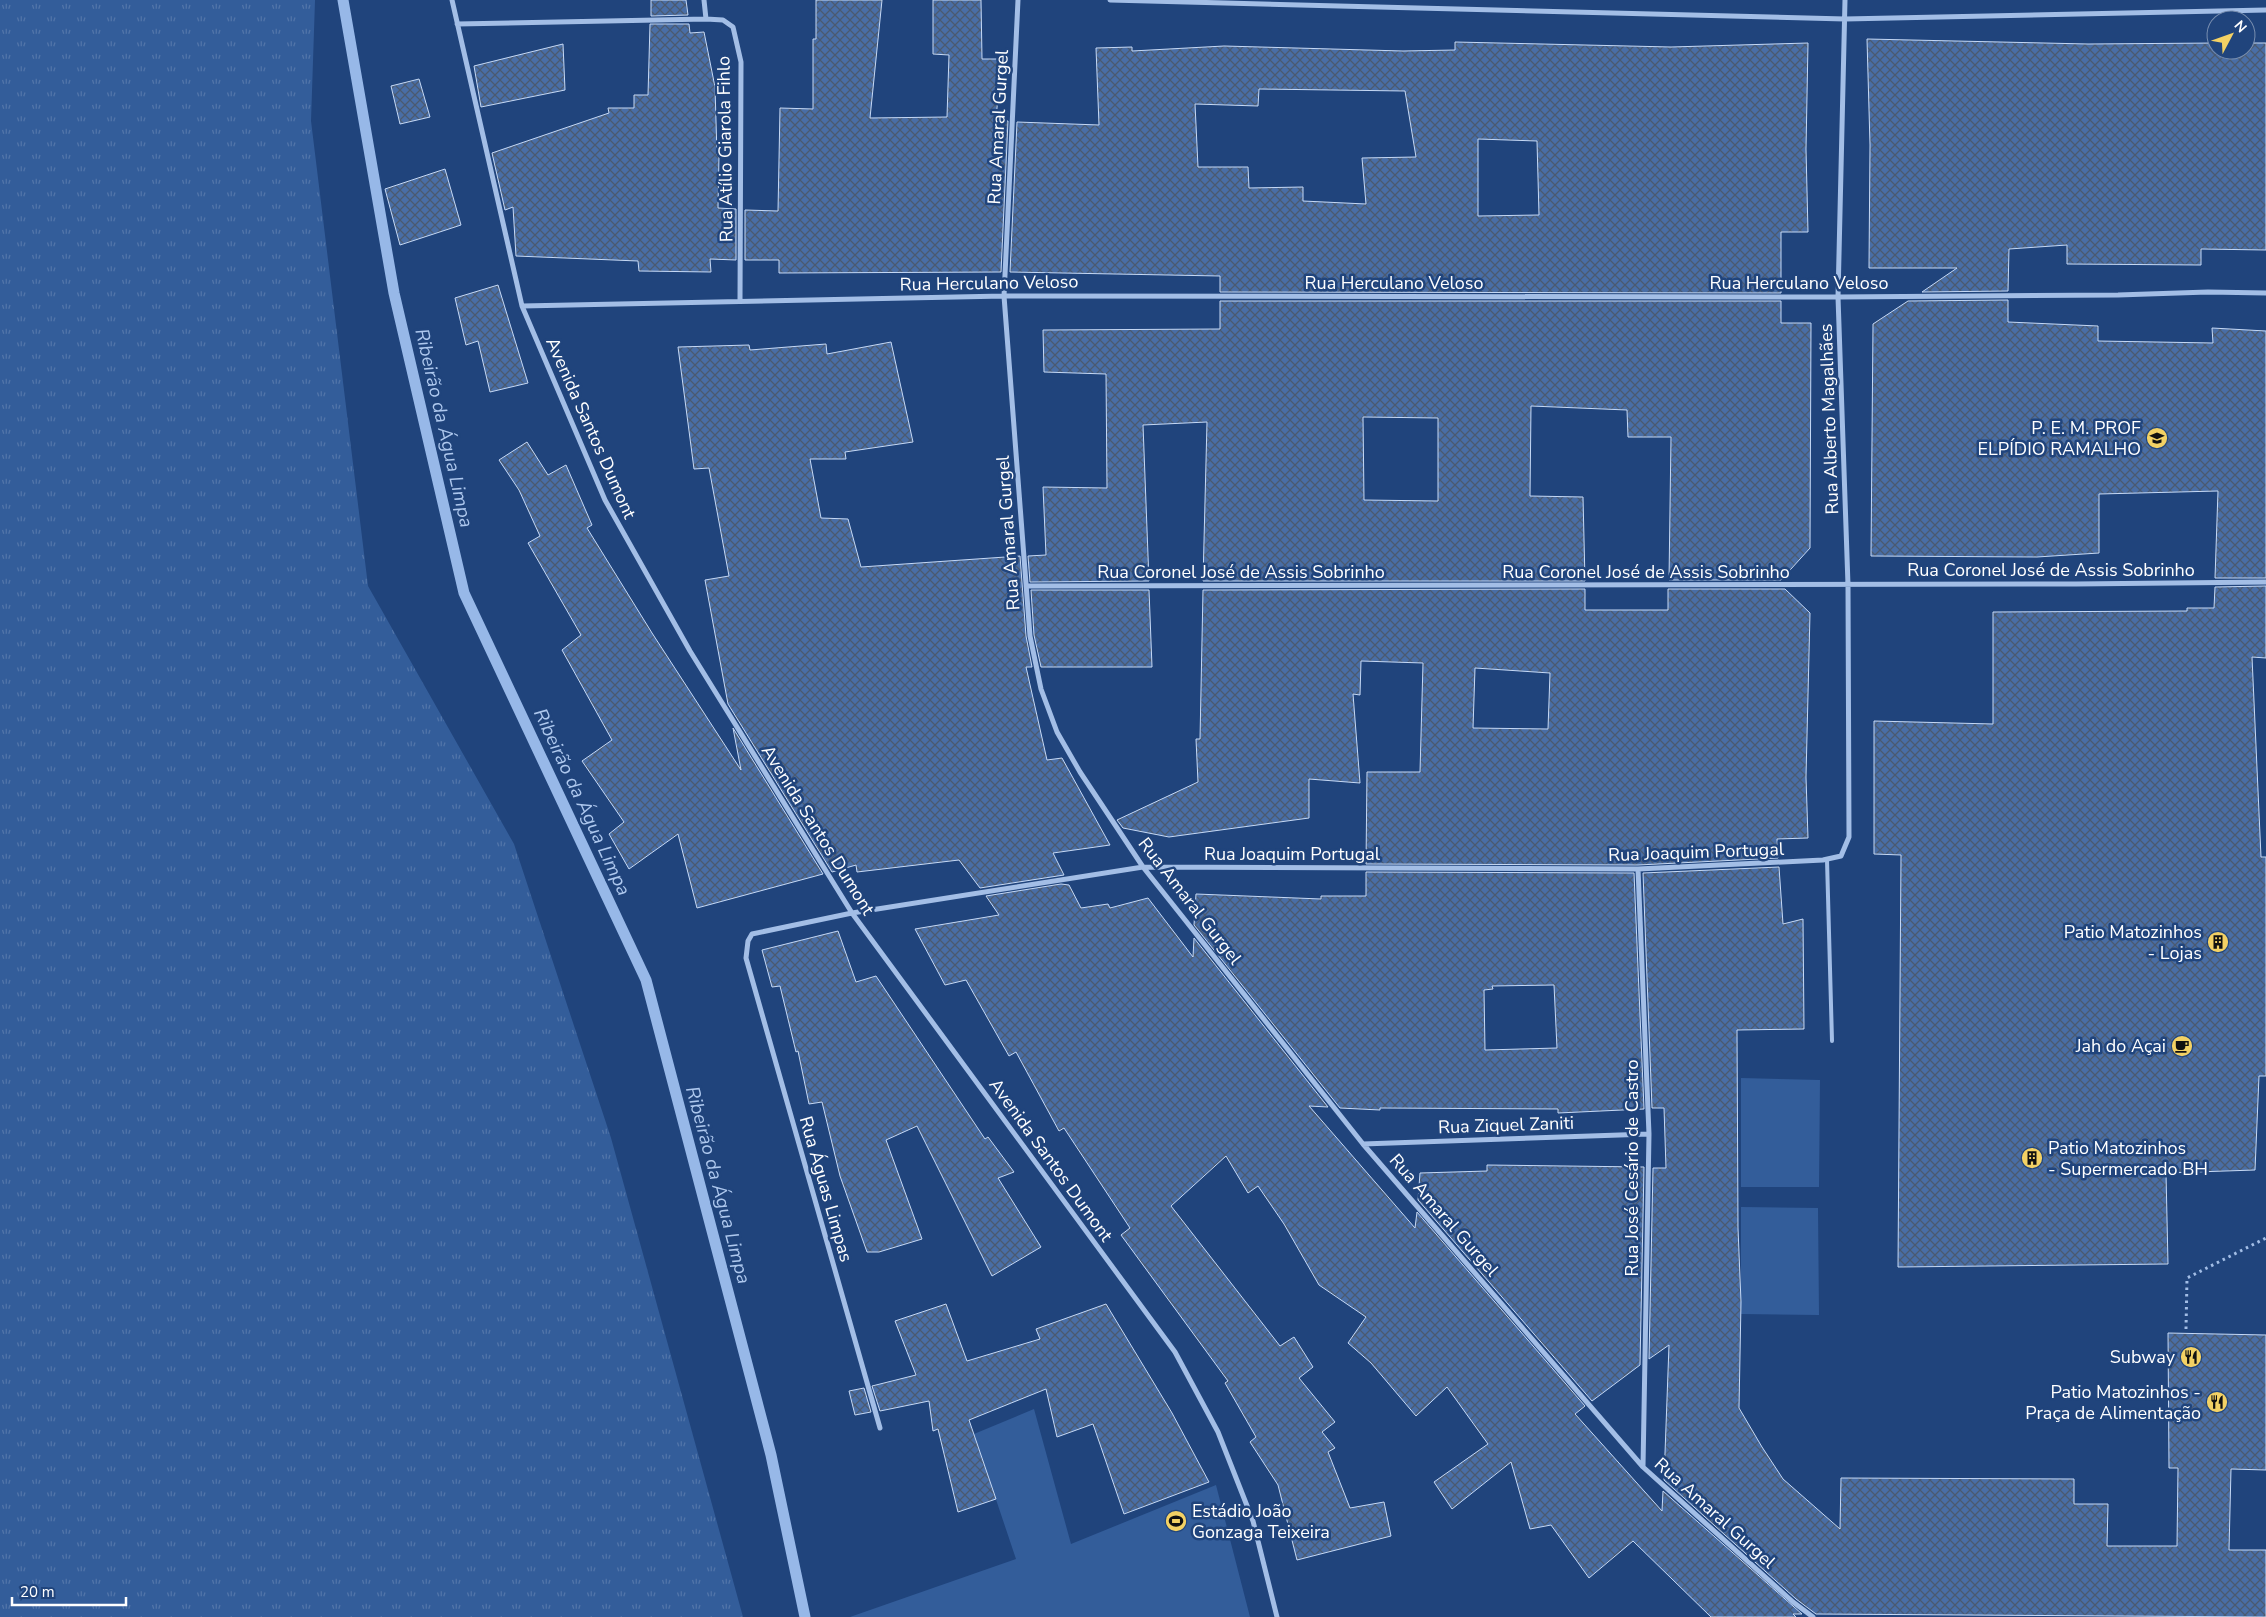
<svg xmlns="http://www.w3.org/2000/svg" width="2266" height="1617" font-family="'Nunito Sans',sans-serif">
  <defs>
    <pattern id="grass-tufts" width="24" height="20" patternUnits="userSpaceOnUse" patternTransform="scale(1.25)"><rect width="24" height="20" fill="#335d9a"/><path d="M3 7l-1-3M5 7V3M7 7l1-3M15 17l-1-3M17 17v-4M19 17l1-3" fill="none" stroke="#5275a9"/></pattern>
    <pattern id="building-cross-hatch" width="8" height="8" patternUnits="userSpaceOnUse" patternTransform="scale(1.25)"><rect width="8" height="8" fill="#496ea6"/><path d="M0 0l8 8M0 8l8-8" fill="none" stroke="#4b5a70"/></pattern>
  </defs>
  <rect width="100%" height="100%" fill="#20447c"/>
  <path fill="url(#grass-tufts)" d="M 0,0 L 315,0 L 311,121 L 368,586 L 514,844 L 611,1138 L 743,1617 L 0,1617 Z"/>
  <path fill="#335d9a" d="M 1741,1078 L 1820,1080 L 1819,1187 L 1741,1187 Z
    M 1741,1207 L 1818,1208 L 1819,1315 L 1741,1314 Z
    M 1034,1409 L 1071,1544 L 1216,1485 L 1250,1617 L 850,1617 L 1016,1559 L 974,1434 Z"/>
  <g fill="none" stroke-linecap="round" stroke-linejoin="round">
    <path stroke="#97b8e8" stroke-width="11" d="M 343,0 L 394,293 L 464,593 L 646,980 L 771,1455 L 805,1617"/>
  </g>
  <path fill="url(#building-cross-hatch)" stroke="#c6d9f5" fill-rule="evenodd" d="M 651,0 L 686,0 L 688,15 L 651,16 Z
    M 816,0 L 882,0 L 870,118 L 947,117 L 949,55 L 933,54 L 933,0 L 981,0 L 982,59 L 1001,59 L 996,120 L 1008,121 L 1001,272 L 779,273 L 779,260 L 745,260 L 745,210 L 778,211 L 780,108 L 813,109 L 813,39 L 816,39 Z
    M 650,24 L 689,24 L 690,33 L 704,32 L 715,87 L 717,155 L 719,155 L 718,208 L 736,209 L 736,260 L 710,259 L 711,272 L 639,271 L 638,261 L 516,256 L 513,207 L 505,210 L 492,153 L 609,113 L 608,108 L 634,108 L 634,95 L 648,95 Z
    M 1867,39 L 2088,44 L 2216,43 L 2216,50 L 2246,50 L 2246,43 L 2266,43 L 2266,250 L 2201,249 L 2201,265 L 2067,264 L 2067,245 L 2009,249 L 2008,291 L 1922,292 L 1957,268 L 1869,268 L 1870,145 Z
    M 1455,42 L 1671,47 L 1808,43 L 1806,149 L 1808,232 L 1781,232 L 1781,293 L 1220,292 L 1220,276 L 1010,272 L 1017,122 L 1099,125 L 1096,48 L 1132,47 L 1132,51 L 1224,46 L 1403,51 L 1455,50 ZM 1259,89 L 1405,91 L 1416,157 L 1362,158 L 1366,204 L 1303,201 L 1303,187 L 1249,188 L 1248,167 L 1198,167 L 1195,104 L 1258,106 ZM 1478,139 L 1537,141 L 1539,215 L 1478,216 Z
    M 563,44 L 565,90 L 481,107 L 474,66 Z
    M 419,79 L 430,117 L 400,124 L 391,86 Z
    M 445,169 L 461,225 L 400,245 L 385,189 Z
    M 498,285 L 528,383 L 490,392 L 478,341 L 466,345 L 455,298 Z
    M 2008,300 L 2008,322 L 2098,326 L 2098,341 L 2213,343 L 2212,328 L 2266,331 L 2266,578 L 2215,578 L 2218,491 L 2099,494 L 2099,553 L 2037,557 L 1871,556 L 1873,324 L 1908,301 Z
    M 1220,301 L 1781,301 L 1781,323 L 1811,323 L 1810,548 L 1781,580 L 1669,580 L 1671,437 L 1628,437 L 1627,410 L 1531,406 L 1530,496 L 1583,497 L 1585,581 L 1203,581 L 1207,422 L 1143,425 L 1149,581 L 1030,582 L 1028,556 L 1046,555 L 1043,487 L 1107,488 L 1106,374 L 1044,372 L 1043,330 L 1220,329 ZM 1363,417 L 1438,418 L 1438,501 L 1364,500 Z
    M 891,342 L 913,442 L 845,452 L 846,459 L 810,459 L 821,518 L 848,519 L 861,567 L 1020,556 L 1026,636 L 1032,667 L 1026,667 L 1047,760 L 1062,758 L 1110,845 L 1053,853 L 1064,875 L 980,888 L 959,860 L 857,872 L 856,865 L 832,872 L 728,704 L 705,580 L 729,576 L 709,468 L 694,469 L 678,347 L 749,345 L 750,350 L 826,344 L 827,354 Z
    M 527,442 L 548,475 L 566,465 L 592,525 L 587,528 L 652,633 L 741,770 L 733,728 L 823,874 L 697,908 L 678,834 L 629,869 L 609,834 L 624,822 L 582,761 L 612,740 L 562,650 L 581,635 L 528,543 L 540,536 L 519,490 L 499,460 Z
    M 2266,586 L 2266,658 L 2252,657 L 2261,857 L 2266,857 L 2266,1076 L 2259,1076 L 2255,1170 L 2166,1173 L 2168,1264 L 1898,1267 L 1901,855 L 1874,854 L 1874,721 L 1993,724 L 1993,612 L 2187,611 L 2187,608 L 2214,608 L 2215,587 Z
    M 1585,589 L 1585,610 L 1668,610 L 1668,589 L 1785,589 L 1810,613 L 1806,777 L 1808,838 L 1777,839 L 1778,858 L 1638,865 L 1366,864 L 1367,772 L 1420,772 L 1423,663 L 1361,661 L 1360,695 L 1353,694 L 1360,783 L 1309,779 L 1309,818 L 1169,837 L 1123,828 L 1117,820 L 1198,782 L 1196,739 L 1200,739 L 1203,590 ZM 1475,668 L 1550,673 L 1548,729 L 1473,728 Z
    M 1031,590 L 1149,590 L 1152,667 L 1041,667 L 1034,635 Z
    M 1779,867 L 1783,924 L 1803,919 L 1804,1029 L 1737,1030 L 1738,1228 L 1741,1302 L 1739,1408 L 1762,1447 L 1783,1479 L 1840,1529 L 1841,1478 L 2074,1479 L 2074,1504 L 2108,1504 L 2107,1546 L 2177,1546 L 2178,1468 L 2169,1468 L 2168,1333 L 2266,1335 L 2266,1470 L 2231,1469 L 2229,1550 L 2266,1550 L 2266,1617 L 1816,1614 L 1796,1599 L 1664,1480 L 1669,1345 L 1649,1359 L 1653,1168 L 1666,1168 L 1664,1108 L 1652,1108 L 1643,873 Z
    M 1366,872 L 1634,873 L 1644,1109 L 1558,1113 L 1558,1109 L 1380,1108 L 1380,1110 L 1340,1108 L 1194,925 L 1196,894 L 1321,899 L 1321,896 L 1366,896 ZM 1554,985 L 1557,1048 L 1485,1050 L 1484,990 L 1493,989 L 1492,986 Z
    M 1061,884 L 1069,885 L 1081,908 L 1108,904 L 1110,908 L 1148,898 L 1193,957 L 1194,938 L 1328,1107 L 1309,1106 L 1415,1228 L 1417,1212 L 1585,1406 L 1575,1414 L 1662,1511 L 1663,1491 L 1802,1614 L 1793,1614 L 1796,1617 L 1711,1617 L 1633,1541 L 1589,1578 L 1551,1525 L 1530,1529 L 1511,1462 L 1452,1509 L 1434,1482 L 1488,1444 L 1447,1387 L 1416,1416 L 1371,1363 L 1348,1343 L 1366,1317 L 1319,1285 L 1284,1224 L 1258,1186 L 1248,1193 L 1226,1156 L 1171,1206 L 1280,1346 L 1294,1337 L 1313,1367 L 1299,1378 L 1335,1422 L 1322,1432 L 1335,1448 L 1328,1452 L 1350,1508 L 1384,1502 L 1391,1536 L 1297,1560 L 1278,1485 L 1250,1442 L 1256,1437 L 1225,1383 L 1228,1381 L 1121,1235 L 1130,1228 L 1064,1128 L 1059,1131 L 1016,1052 L 1009,1056 L 966,980 L 945,985 L 915,929 L 999,915 L 986,896 Z
    M 838,931 L 856,982 L 876,976 L 985,1139 L 988,1137 L 1014,1172 L 998,1178 L 1041,1247 L 992,1276 L 917,1126 L 886,1140 L 922,1239 L 879,1252 L 867,1252 L 840,1176 L 822,1102 L 809,1104 L 798,1051 L 796,1052 L 780,986 L 772,987 L 762,950 Z
    M 1487,1165 L 1644,1167 L 1640,1365 L 1592,1401 L 1418,1200 L 1420,1173 L 1487,1171 Z
    M 946,1304 L 967,1361 L 1040,1339 L 1036,1329 L 1106,1304 L 1172,1413 L 1209,1482 L 1124,1514 L 1093,1424 L 1057,1437 L 1046,1389 L 969,1420 L 996,1499 L 958,1512 L 938,1429 L 933,1431 L 929,1401 L 880,1411 L 872,1386 L 916,1375 L 895,1321 Z
    M 864,1388 L 871,1412 L 855,1415 L 849,1391 Z"/>
  <g fill="none" stroke-linecap="round" stroke-linejoin="round">
    <path stroke="#a3bee6" stroke-width="3" stroke-dasharray="2.5 4" stroke-linecap="butt" d="M 2186,1329 L 2187,1278 L 2266,1238"/>
    <path stroke="#a3bee6" stroke-width="4" d="M 1827,860 L 1832,1041"/>
    <path stroke="#a3bee6" stroke-width="5" d="M 452,0 L 522,306 L 605,500 L 690,651 L 852,913 L 1175,1352 L 1218,1432 L 1253,1521 L 1277,1617
      M 704,0 L 706,19 L 723,20 L 733,27 L 741,62 L 740,301
      M 1018,0 L 1004,296 L 1030,636 L 1041,689 L 1057,732 L 1080,772 L 1143,867 L 1363,1144 L 1643,1467 L 1793,1602 L 1813,1617
      M 1110,0 L 1845,19 L 2266,10
      M 457,24 L 706,19
      M 522,306 L 1004,296 L 1838,297 L 2118,295 L 2208,292 L 2266,293
      M 1026,586 L 2076,584 L 2266,582
      M 1638,869 L 1649,1134 L 1643,1467
      M 1363,1144 L 1649,1134
      M 880,1428 L 746,958 L 748,941 L 752,934 L 852,913 L 1143,867 L 1638,869 L 1823,860 L 1841,856 L 1849,837 L 1848,585 L 1838,297 L 1845,0"/>
  </g>
  <defs>
    <g id="school-disc" transform="scale(1.125)"><circle r="9.5" fill="#f3d164" stroke="#20447c"/><path d="M0-5L7-2L0 1L-7-2ZM-4 1L0 2.5L4 1V4Q0 6-4 4Z" fill="#111"/></g>
    <g id="building-disc" transform="scale(1.125)"><circle r="9.5" fill="#f3d164" stroke="#20447c"/><path d="M-4-6H4V6H1V3H-1V6H-4ZM-2.5-4.3h1.7v1.8h-1.7ZM.8-4.3h1.7v1.8H.8ZM-2.5-1h1.7V.8h-1.7ZM.8-1h1.7V.8H.8Z" fill="#111"/></g>
    <g id="cafe-disc" transform="scale(1.125)"><circle r="9.5" fill="#f3d164" stroke="#20447c"/><path d="M-5.5-4.5H6V0H3Q3 3.5 0 3.5H-2.5Q-5.5 3.5-5.5 0ZM3-3.2v2h1.7v-2ZM-6 4.5H4V6H-6Z" fill="#111"/></g>
    <g id="restaurant-disc" transform="scale(1.125)"><circle r="9.5" fill="#f3d164" stroke="#20447c"/><path d="M-5-6h1v4h1v-4h1v4h1v-4h1v5L-1.5 .5V6h-2V.5L-5-1ZM5-6V6H3V1.5H1.5Q1.5-4 5-6Z" fill="#111"/></g>
    <g id="stadium-disc" transform="scale(1.125)"><circle r="9.5" fill="#f3d164" stroke="#20447c"/><path d="M0-5a6.5 5 0 1 0 0 10a6.5 5 0 1 0 0-10ZM-3.5-1.8h7v3.6h-7Z" fill="#111"/></g>
  </defs>
  <g fill-rule="evenodd">
    <use href="#school-disc" x="2157" y="438"/>
    <use href="#building-disc" x="2218" y="942"/>
    <use href="#cafe-disc" x="2182" y="1046"/>
    <use href="#building-disc" x="2032" y="1158"/>
    <use href="#restaurant-disc" x="2191" y="1357"/>
    <use href="#restaurant-disc" x="2217" y="1402"/>
    <use href="#stadium-disc" x="1176" y="1521"/>
  </g>
  <g text-anchor="middle" dominant-baseline="central" stroke-width="5" stroke-linejoin="round" paint-order="stroke">
    <g font-size="18" fill="#fff" stroke="#20447c">
      <text transform="translate(998 127) rotate(-87)">Rua Amaral Gurgel</text>
      <text transform="translate(725 149) rotate(-91)">Rua Atílio Giarola Fihlo</text>
      <text transform="translate(989 283) rotate(-1)">Rua Herculano Veloso</text>
      <text x="1394" y="283">Rua Herculano Veloso</text>
      <text x="1799" y="283">Rua Herculano Veloso</text>
      <text transform="translate(1829 419) rotate(-92)">Rua Alberto Magalhães</text>
      <text transform="translate(591 428) rotate(66)">Avenida Santos Dumont</text>
      <text transform="translate(1008 533) rotate(-94)">Rua Amaral Gurgel</text>
      <text x="2051" y="570">Rua Coronel José de Assis Sobrinho</text>
      <text x="1241" y="572">Rua Coronel José de Assis Sobrinho</text>
      <text x="1646" y="572">Rua Coronel José de Assis Sobrinho</text>
      <text transform="translate(818 830) rotate(58)">Avenida Santos Dumont</text>
      <text transform="translate(1696 852) rotate(-2)">Rua Joaquim Portugal</text>
      <text x="1292" y="854">Rua Joaquim Portugal</text>
      <text transform="translate(1190 901) rotate(52)">Rua Amaral Gurgel</text>
      <text transform="translate(1506 1125) rotate(-2)">Rua Ziquel Zaniti</text>
      <text transform="translate(1051 1160) rotate(54)">Avenida Santos Dumont</text>
      <text transform="translate(1632 1168) rotate(-90)">Rua José Cesário de Castro</text>
      <text transform="translate(826 1189) rotate(74)">Rua Águas Limpas</text>
      <text transform="translate(1444 1215) rotate(49)">Rua Amaral Gurgel</text>
      <text transform="translate(1715 1513) rotate(42)">Rua Amaral Gurgel</text>
    </g>
    <g font-size="18" fill="#fff" stroke="#20447c" text-anchor="end">
      <text x="2141" y="428">P. E. M. PROF<tspan x="2141" dy="21">ELPÍDIO RAMALHO</tspan></text>
      <text x="2202" y="932">Patio Matozinhos<tspan x="2202" dy="21">- Lojas</tspan></text>
      <text x="2166" y="1046">Jah do Açai</text>
      <text x="2048" y="1148" text-anchor="start">Patio Matozinhos<tspan x="2048" dy="21">- Supermercado BH</tspan></text>
      <text x="2175" y="1357">Subway</text>
      <text x="2201" y="1392">Patio Matozinhos -<tspan x="2201" dy="21">Praça de Alimentação</tspan></text>
      <text x="1192" y="1511" text-anchor="start">Estádio João<tspan x="1192" dy="21">Gonzaga Teixeira</tspan></text>
    </g>
    <g font-size="19" font-style="italic" fill="#aec8ee" stroke="#20447c">
      <text transform="translate(444 428) rotate(77)">Ribeirão da Água Limpa</text>
      <text transform="translate(582 802) rotate(65)">Ribeirão da Água Limpa</text>
      <text transform="translate(718 1185) rotate(75)">Ribeirão da Água Limpa</text>
    </g>
  </g>
  <g transform="translate(2231 35) rotate(49)"><circle r="24" fill="#20447c" stroke="#798fb0"/>
  <path d="M0-4L9 19L0 12L-9 19Z" fill="#f3d164"/>
  <text y="-8" font-size="14" font-weight="bold" text-anchor="middle" fill="#ffffff">N</text>
  </g>
  <path d="M12 1597v8h114v-8" fill="none" stroke="#ffffff" stroke-width="2.5"/>
  <text x="20" y="1597" font-size="15" fill="#ffffff" stroke="#20447c" stroke-width="4" paint-order="stroke">20 m</text>
</svg>
